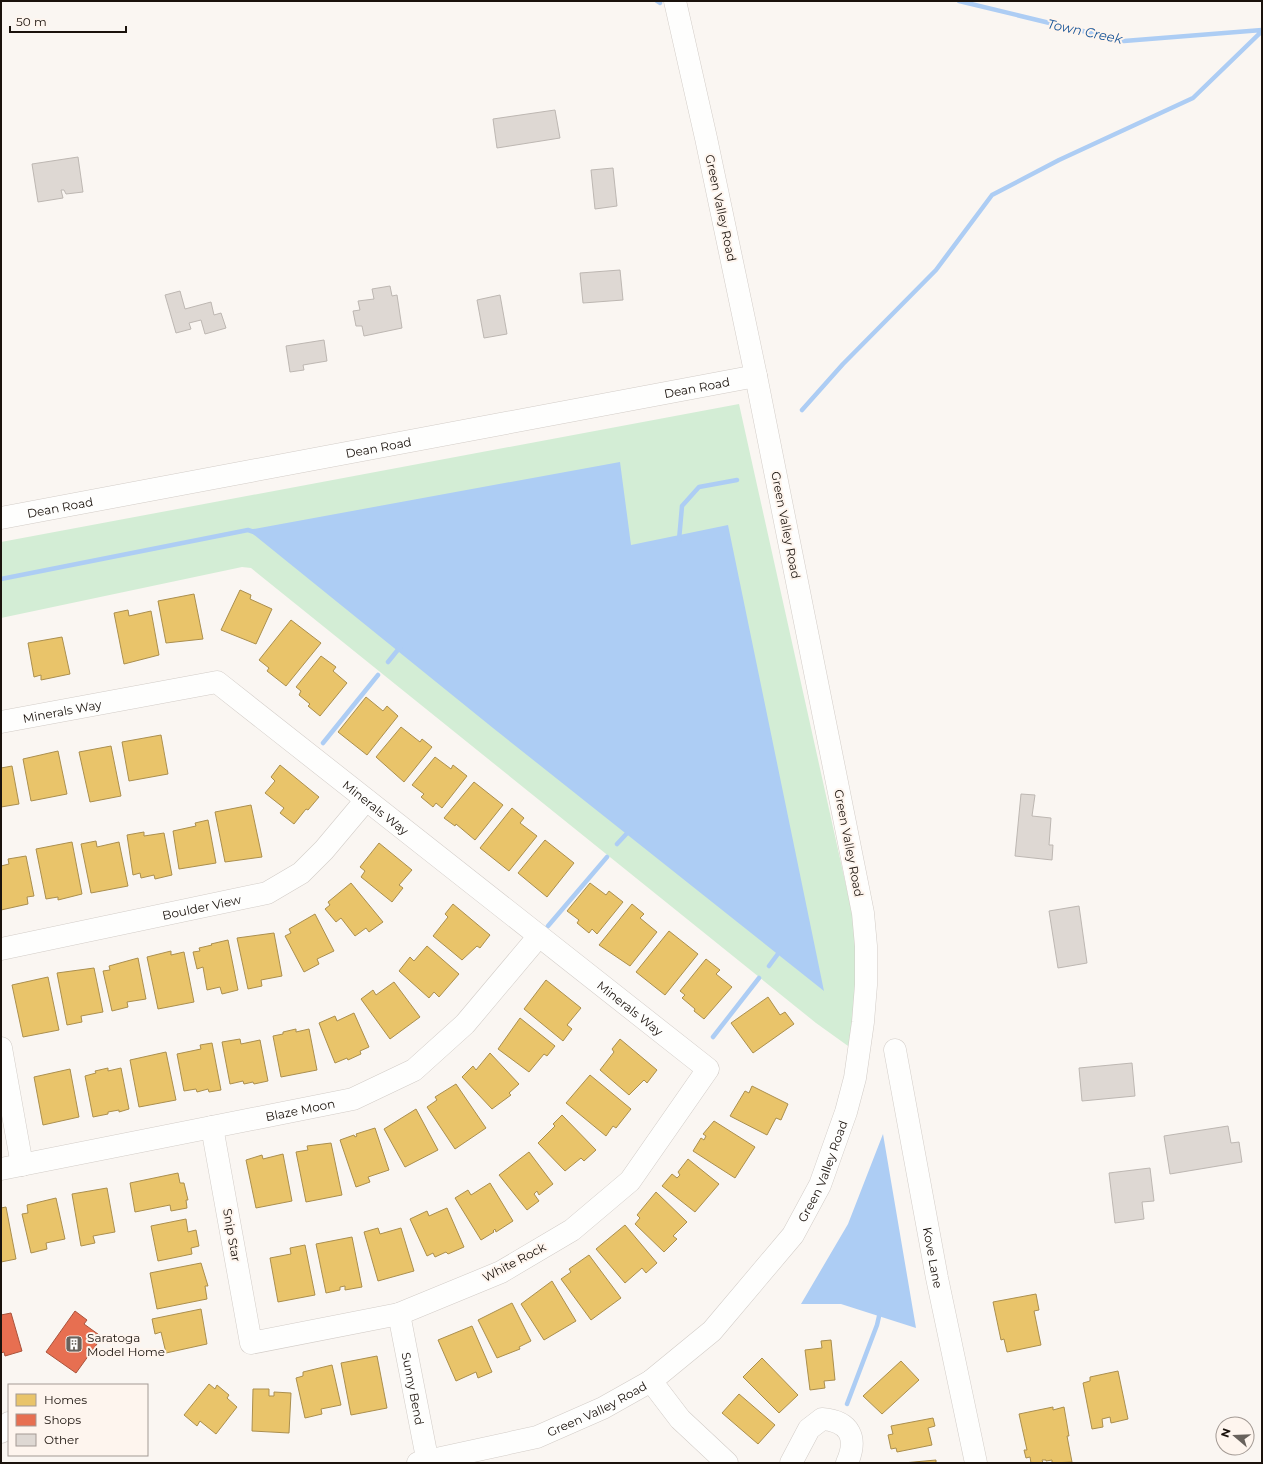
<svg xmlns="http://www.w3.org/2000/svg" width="1263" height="1464" font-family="Montserrat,sans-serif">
  <rect width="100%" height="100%" fill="#faf6f2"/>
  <path fill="#d3edd5" d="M 739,404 L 863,962 L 855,1051 L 816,1023 L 251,568 L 242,567 L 1,618 L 1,542 Z"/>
  <path fill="#adcdf4" d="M 620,462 L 631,545 L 728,525 L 824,991 L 493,728 L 248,530 Z
    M 883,1134 L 916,1328 L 841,1304 L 801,1304 L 848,1224 Z"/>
  <path fill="#e9c46a" stroke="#ab8f4e" d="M 240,590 L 251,595 L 250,599 L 272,609 L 256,644 L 221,630 Z
    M 194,594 L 203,639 L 166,643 L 158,601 Z
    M 128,610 L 129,616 L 151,611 L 159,655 L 124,664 L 114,613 Z
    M 291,620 L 321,643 L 286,686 L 267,671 L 269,668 L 259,660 Z
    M 62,637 L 70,674 L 41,680 L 41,675 L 34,677 L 28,643 Z
    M 321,656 L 336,667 L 333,671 L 347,683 L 320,716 L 308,706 L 310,704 L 299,695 L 301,691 L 296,687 Z
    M 366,697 L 383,711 L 387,706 L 398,716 L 367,755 L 338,732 Z
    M 401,727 L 420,742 L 422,739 L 432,747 L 404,782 L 376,757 Z
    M 161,735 L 168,774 L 129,781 L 122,742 Z
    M 111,746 L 121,796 L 90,802 L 79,752 Z
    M 58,751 L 67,794 L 31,801 L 23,759 Z
    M 435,757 L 451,769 L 453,765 L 467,776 L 442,808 L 436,803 L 433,807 L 421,797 L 424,794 L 412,785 Z
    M 280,765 L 319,797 L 308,810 L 306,809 L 294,824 L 280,813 L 284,808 L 265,793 L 275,781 L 271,777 Z
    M 12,766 L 19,804 L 1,807 L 1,768 Z
    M 474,782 L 503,805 L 475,840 L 456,824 L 455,826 L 444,818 Z
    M 251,805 L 262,857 L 225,862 L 215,812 Z
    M 512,808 L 524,818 L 520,823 L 537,836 L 509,871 L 480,848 Z
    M 208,820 L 216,863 L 179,869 L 173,831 L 196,826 L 195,823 Z
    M 144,832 L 144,836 L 164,833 L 172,875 L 155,879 L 154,875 L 141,878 L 140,873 L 133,875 L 127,835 Z
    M 545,840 L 574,863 L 547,897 L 518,873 Z
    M 96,841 L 97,847 L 119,842 L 128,886 L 91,893 L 81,844 Z
    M 72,842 L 82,894 L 58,900 L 58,897 L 46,899 L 36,849 Z
    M 379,843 L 412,870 L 399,885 L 403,888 L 392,902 L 361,877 L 365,871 L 360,867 Z
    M 26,856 L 34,896 L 27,897 L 28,904 L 1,910 L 1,866 L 9,864 L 8,859 Z
    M 351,883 L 383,922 L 369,932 L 366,928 L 355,936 L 341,918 L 336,922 L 325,909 L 330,905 L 328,902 Z
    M 590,883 L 606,895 L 609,891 L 623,902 L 597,934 L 592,929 L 589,933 L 577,923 L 579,920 L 567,911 Z
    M 453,904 L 490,935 L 480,948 L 477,946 L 462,960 L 433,936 L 448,917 L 445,914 Z
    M 632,904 L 644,914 L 640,918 L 657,932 L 630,966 L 599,945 Z
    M 315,914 L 334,951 L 317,959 L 319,964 L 304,972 L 285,936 L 291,933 L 289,929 Z
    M 669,931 L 698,954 L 665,995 L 636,972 Z
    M 274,933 L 282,976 L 261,980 L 262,986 L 248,989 L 237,938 Z
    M 228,940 L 238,990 L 222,994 L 220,987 L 207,990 L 203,967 L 197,969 L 193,952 L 200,951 L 199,948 L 212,945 L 211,944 Z
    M 427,946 L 459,974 L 439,997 L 434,992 L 429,998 L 399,971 L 410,957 L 414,961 Z
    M 171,951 L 171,955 L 184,952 L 194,1002 L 158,1009 L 147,957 Z
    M 138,958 L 146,999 L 127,1002 L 128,1007 L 112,1011 L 103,971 L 110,970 L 109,966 Z
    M 706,959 L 720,970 L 716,974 L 732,987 L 704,1019 L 694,1011 L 695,1009 L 682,998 L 685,995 L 680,991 Z
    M 94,968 L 103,1012 L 81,1016 L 82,1022 L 67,1025 L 57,973 Z
    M 48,977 L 59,1030 L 23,1037 L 12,985 Z
    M 546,980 L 581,1008 L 567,1025 L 572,1029 L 563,1041 L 524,1009 Z
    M 394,982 L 420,1017 L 390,1039 L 361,999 L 373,990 L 376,995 Z
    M 768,997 L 780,1015 L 785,1012 L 794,1024 L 753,1053 L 731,1023 Z
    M 354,1013 L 369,1047 L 360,1051 L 361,1054 L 348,1060 L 347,1058 L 335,1063 L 319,1023 L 335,1016 L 337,1021 Z
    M 520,1018 L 555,1046 L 547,1056 L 544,1054 L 529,1072 L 498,1049 Z
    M 296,1029 L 296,1032 L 309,1029 L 317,1070 L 281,1077 L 273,1036 L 283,1034 L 283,1032 Z
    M 240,1039 L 241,1044 L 260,1040 L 268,1081 L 254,1084 L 253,1082 L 244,1084 L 243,1081 L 230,1084 L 222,1042 Z
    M 620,1039 L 657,1070 L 647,1083 L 644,1080 L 629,1095 L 600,1070 L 614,1052 L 612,1049 Z
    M 212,1043 L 221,1090 L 209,1092 L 208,1089 L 197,1092 L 196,1089 L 184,1091 L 177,1054 L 201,1049 L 200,1045 Z
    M 166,1052 L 176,1100 L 139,1107 L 130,1060 Z
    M 490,1053 L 519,1084 L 509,1093 L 511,1095 L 492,1109 L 462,1077 L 473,1066 L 476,1070 Z
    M 108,1068 L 108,1071 L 121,1068 L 129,1109 L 119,1112 L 119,1110 L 108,1112 L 108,1114 L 93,1117 L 85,1076 L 96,1073 L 95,1071 Z
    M 70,1069 L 79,1117 L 43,1125 L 34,1077 Z
    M 590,1075 L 631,1109 L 616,1128 L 613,1126 L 606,1136 L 566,1103 Z
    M 456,1084 L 486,1128 L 455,1149 L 427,1107 L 437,1100 L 435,1097 Z
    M 752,1086 L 788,1104 L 781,1120 L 776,1118 L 767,1135 L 730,1116 L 745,1091 L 749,1093 Z
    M 416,1109 L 438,1150 L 405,1167 L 384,1129 Z
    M 562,1115 L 596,1150 L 584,1161 L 581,1158 L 565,1171 L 538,1143 L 555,1126 L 553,1124 Z
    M 714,1121 L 755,1147 L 735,1178 L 693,1151 L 701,1138 L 704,1140 L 706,1136 L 703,1134 Z
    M 375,1128 L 389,1170 L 368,1177 L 370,1182 L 356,1187 L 340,1140 L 354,1135 L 355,1137 L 357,1136 L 356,1134 Z
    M 331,1143 L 342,1195 L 306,1202 L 296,1152 L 308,1150 L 307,1146 Z
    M 529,1152 L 553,1184 L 539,1195 L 537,1191 L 534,1194 L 539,1201 L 527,1210 L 499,1175 Z
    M 283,1154 L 292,1201 L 256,1208 L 246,1160 L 262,1155 L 263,1159 Z
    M 688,1159 L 719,1184 L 695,1212 L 662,1186 L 672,1174 L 677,1178 L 680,1175 L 678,1172 Z
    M 178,1173 L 180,1183 L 184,1183 L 188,1200 L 186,1200 L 187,1208 L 171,1211 L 170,1205 L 135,1212 L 130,1183 Z
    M 490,1183 L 513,1221 L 496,1232 L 495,1229 L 493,1231 L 494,1232 L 481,1240 L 455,1198 L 468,1190 L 471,1195 Z
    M 107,1188 L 115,1232 L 93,1236 L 95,1243 L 81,1246 L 72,1194 Z
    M 656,1192 L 687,1222 L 673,1236 L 677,1239 L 664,1252 L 635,1224 L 640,1218 L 637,1215 Z
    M 56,1198 L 65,1239 L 46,1243 L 47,1249 L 31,1253 L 22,1214 L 28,1213 L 27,1205 Z
    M 6,1207 L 16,1259 L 1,1262 L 1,1208 Z
    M 447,1208 L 464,1247 L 448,1254 L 446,1252 L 435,1257 L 433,1253 L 427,1256 L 410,1219 L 427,1211 L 429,1216 Z
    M 186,1219 L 188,1232 L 196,1230 L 199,1246 L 191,1248 L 192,1254 L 158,1261 L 151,1226 Z
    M 625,1225 L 657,1263 L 646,1273 L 642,1268 L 625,1283 L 596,1249 Z
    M 378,1228 L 380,1234 L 401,1228 L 414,1271 L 378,1281 L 364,1232 Z
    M 352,1237 L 362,1287 L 345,1290 L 345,1286 L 340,1287 L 340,1290 L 326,1293 L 316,1244 Z
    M 305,1245 L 315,1295 L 278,1302 L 270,1258 L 291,1254 L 290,1248 Z
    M 589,1255 L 621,1298 L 591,1320 L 561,1279 L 571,1272 L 569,1269 Z
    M 201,1263 L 208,1286 L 205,1286 L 207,1299 L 157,1309 L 150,1273 Z
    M 552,1281 L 576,1321 L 544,1340 L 521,1304 Z
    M 1036,1294 L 1039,1310 L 1034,1311 L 1041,1345 L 1007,1352 L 1004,1339 L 1001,1340 L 993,1302 Z
    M 512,1303 L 531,1341 L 519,1347 L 520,1349 L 497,1358 L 478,1320 Z
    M 201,1309 L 207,1344 L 166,1353 L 161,1332 L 155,1334 L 152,1319 Z
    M 472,1326 L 492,1372 L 478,1378 L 476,1372 L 456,1381 L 438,1340 Z
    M 831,1340 L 835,1380 L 824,1381 L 825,1388 L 810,1390 L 805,1350 L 822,1348 L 821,1341 Z
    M 377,1356 L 387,1408 L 351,1415 L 341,1363 Z
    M 762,1358 L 798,1395 L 779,1413 L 743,1377 Z
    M 901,1361 L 919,1380 L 882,1414 L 863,1396 Z
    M 332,1365 L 341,1405 L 321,1409 L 322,1414 L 305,1418 L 296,1378 L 303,1376 L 303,1372 Z
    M 1118,1371 L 1128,1419 L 1111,1423 L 1110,1417 L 1102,1419 L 1103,1427 L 1092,1429 L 1083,1383 L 1090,1381 L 1090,1377 Z
    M 209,1384 L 215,1389 L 217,1385 L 229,1395 L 227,1398 L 237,1407 L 216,1434 L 200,1421 L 197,1426 L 184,1415 Z
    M 253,1389 L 269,1389 L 269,1396 L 274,1396 L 274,1392 L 291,1393 L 289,1433 L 252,1431 Z
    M 739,1394 L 775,1425 L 758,1444 L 722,1413 Z
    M 1053,1407 L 1053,1410 L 1064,1407 L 1069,1436 L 1067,1436 L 1072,1462 L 1052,1463 L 1052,1460 L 1046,1461 L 1046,1460 L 1042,1460 L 1043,1463 L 1031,1463 L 1030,1457 L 1026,1458 L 1024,1450 L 1027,1450 L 1019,1414 Z
    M 933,1418 L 935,1426 L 928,1428 L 932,1445 L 897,1452 L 896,1448 L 891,1449 L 888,1435 L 893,1434 L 891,1426 Z
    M 936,1460 L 936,1463 L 903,1463 Z"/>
  <path fill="#e76f51" stroke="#aa533c" d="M 75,1311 L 87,1320 L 84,1324 L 102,1337 L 76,1373 L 46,1352 Z
    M 11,1313 L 22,1351 L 5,1356 L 4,1352 L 1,1353 L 1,1315 Z"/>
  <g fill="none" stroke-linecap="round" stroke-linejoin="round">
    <path stroke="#adcdf4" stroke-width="4.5" d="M 657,1 L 660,3
      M 959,1 L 1124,41 L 1262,30
      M 802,410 L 843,364 L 936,270 L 992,195 L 1059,160 L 1193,98 L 1262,31
      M 679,540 L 682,506 L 699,487 L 737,480
      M 1,579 L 248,530 L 254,532
      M 388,662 L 401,646
      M 323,743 L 378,675
      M 617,844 L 630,830
      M 548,926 L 607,857
      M 769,966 L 780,951
      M 713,1037 L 759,978
      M 847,1404 L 877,1325 L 880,1312"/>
  </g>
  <path fill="#ded8d3" stroke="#bdb7b2" d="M 555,110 L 560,138 L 497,148 L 493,119 Z
    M 78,157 L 83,192 L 66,194 L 64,190 L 61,190 L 63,198 L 38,202 L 32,164 Z
    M 613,168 L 617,206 L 595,209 L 591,170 Z
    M 620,270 L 623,300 L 583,303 L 580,273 Z
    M 390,286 L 392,296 L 397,295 L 402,328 L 364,336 L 362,326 L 356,326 L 353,311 L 360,310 L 358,301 L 374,299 L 372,289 Z
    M 180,291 L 185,309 L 211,302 L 214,315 L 221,313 L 226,328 L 205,334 L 201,320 L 189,323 L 191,329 L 176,333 L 165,295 Z
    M 500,295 L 507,334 L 484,338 L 477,300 Z
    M 324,340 L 327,361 L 303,365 L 304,370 L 290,372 L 286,346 Z
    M 1021,794 L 1035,795 L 1032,816 L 1051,818 L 1049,845 L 1053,845 L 1052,860 L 1015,856 Z
    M 1079,906 L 1087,963 L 1058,968 L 1049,911 Z
    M 1132,1063 L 1135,1096 L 1082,1101 L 1079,1068 Z
    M 1228,1126 L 1231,1143 L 1239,1142 L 1242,1162 L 1170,1174 L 1164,1136 Z
    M 1150,1168 L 1154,1201 L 1142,1202 L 1144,1219 L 1115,1223 L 1109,1173 Z"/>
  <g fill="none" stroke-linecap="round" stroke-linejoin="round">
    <g stroke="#d2ccc7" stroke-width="23">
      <g id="minor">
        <path id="s1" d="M 1,518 L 756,376"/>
        <path id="s2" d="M 1,722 L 217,682 L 708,1069 L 630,1181 L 572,1230 L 501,1272 L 399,1314 L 251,1343 L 212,1127"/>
        <path id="s3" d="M 1,949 L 267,893 L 301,873 L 324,850 L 366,800"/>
        <path d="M 1,1048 L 22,1165"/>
        <path id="s4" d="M 895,1050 L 937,1278 L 976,1463"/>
        <path id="s5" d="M 1,1169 L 353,1099 L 414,1070 L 465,1024 L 539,936"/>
        <path id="s6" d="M 399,1314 L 428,1463"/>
        <path d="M 651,1381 L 680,1419 L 727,1463"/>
        <path d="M 1,1432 L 9,1423"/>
        <path id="s7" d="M 418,1463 L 537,1437 L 603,1408 L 651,1381 L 712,1331 L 793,1235 L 820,1185 L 846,1112 L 855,1078 L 863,1022 L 866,985 L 866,946 L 863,913 L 756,376 L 706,138 L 675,1"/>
        <path d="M 791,1463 L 809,1429 L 822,1419 C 850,1421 858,1438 847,1463"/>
      </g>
    </g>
    <use href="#minor" stroke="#fefefd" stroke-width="22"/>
  </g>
  <defs>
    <g id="building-square" transform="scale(0.9)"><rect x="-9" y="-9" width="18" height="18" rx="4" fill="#68625c" stroke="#fef5ee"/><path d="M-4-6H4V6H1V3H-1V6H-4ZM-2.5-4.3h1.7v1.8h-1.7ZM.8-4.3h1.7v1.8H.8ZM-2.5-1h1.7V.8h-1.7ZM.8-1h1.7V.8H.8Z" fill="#fff"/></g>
  </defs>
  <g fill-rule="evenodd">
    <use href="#building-square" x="74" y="1344"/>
  </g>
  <g text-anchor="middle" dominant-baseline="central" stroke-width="4" stroke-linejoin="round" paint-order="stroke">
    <g font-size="12" fill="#1a120c" stroke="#fef5ee">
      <text transform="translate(721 208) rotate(78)">Green Valley Road</text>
      <text stroke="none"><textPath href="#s1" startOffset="708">Dean Road</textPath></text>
      <text stroke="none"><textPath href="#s1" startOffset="384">Dean Road</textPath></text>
      <text stroke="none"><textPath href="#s1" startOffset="60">Dean Road</textPath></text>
      <text transform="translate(786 525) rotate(79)">Green Valley Road</text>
      <text stroke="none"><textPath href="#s2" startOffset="62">Minerals Way</textPath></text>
      <text stroke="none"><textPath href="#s2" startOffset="422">Minerals Way</textPath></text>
      <text transform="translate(849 843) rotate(79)">Green Valley Road</text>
      <text stroke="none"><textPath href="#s3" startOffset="205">Boulder View</textPath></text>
      <text stroke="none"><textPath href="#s2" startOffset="746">Minerals Way</textPath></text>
      <text stroke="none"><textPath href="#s5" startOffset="305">Blaze Moon</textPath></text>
      <text stroke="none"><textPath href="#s7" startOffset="524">Green Valley Road</textPath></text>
      <text transform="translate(232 1235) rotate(80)">Snip Star</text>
      <text stroke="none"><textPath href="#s4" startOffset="211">Kove Lane</textPath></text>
      <text transform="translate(514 1262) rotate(-28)">White Rock</text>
      <text stroke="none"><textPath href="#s6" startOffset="76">Sunny Bend</textPath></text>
      <text stroke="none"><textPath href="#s7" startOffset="188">Green Valley Road</textPath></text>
    </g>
    <g font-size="12" fill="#1a120c" stroke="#fef5ee" text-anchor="start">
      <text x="87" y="1337">Saratoga<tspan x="87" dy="14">Model Home</tspan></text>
    </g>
    <g font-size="13" font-style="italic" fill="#155397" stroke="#fef5ee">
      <text transform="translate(1085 31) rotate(12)">Town Creek</text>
    </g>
  </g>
  <rect width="1263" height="1464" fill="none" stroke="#1a120c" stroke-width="4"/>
  <rect x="8" y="1384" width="140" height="72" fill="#fef5ee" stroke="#a39a94"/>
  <rect x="16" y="1394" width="20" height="12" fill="#e9c46a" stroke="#a39a94"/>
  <text x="44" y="1404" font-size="12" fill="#1a120c">Homes</text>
  <rect x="16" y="1414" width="20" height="12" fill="#e76f51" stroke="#a39a94"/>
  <text x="44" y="1424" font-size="12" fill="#1a120c">Shops</text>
  <rect x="16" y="1434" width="20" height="12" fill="#ded8d3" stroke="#a39a94"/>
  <text x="44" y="1444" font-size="12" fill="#1a120c">Other</text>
  <g transform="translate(1235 1436) rotate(289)"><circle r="19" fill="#fef5ee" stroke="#a39a94"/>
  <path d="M0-3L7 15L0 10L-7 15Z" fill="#68625c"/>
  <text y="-6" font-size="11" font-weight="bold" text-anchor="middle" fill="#1a120c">N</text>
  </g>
  <path d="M10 26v6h116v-6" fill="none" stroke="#1a120c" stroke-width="2"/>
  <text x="16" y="26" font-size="12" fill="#1a120c" stroke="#fef5ee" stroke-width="3" paint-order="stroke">50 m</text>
</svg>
